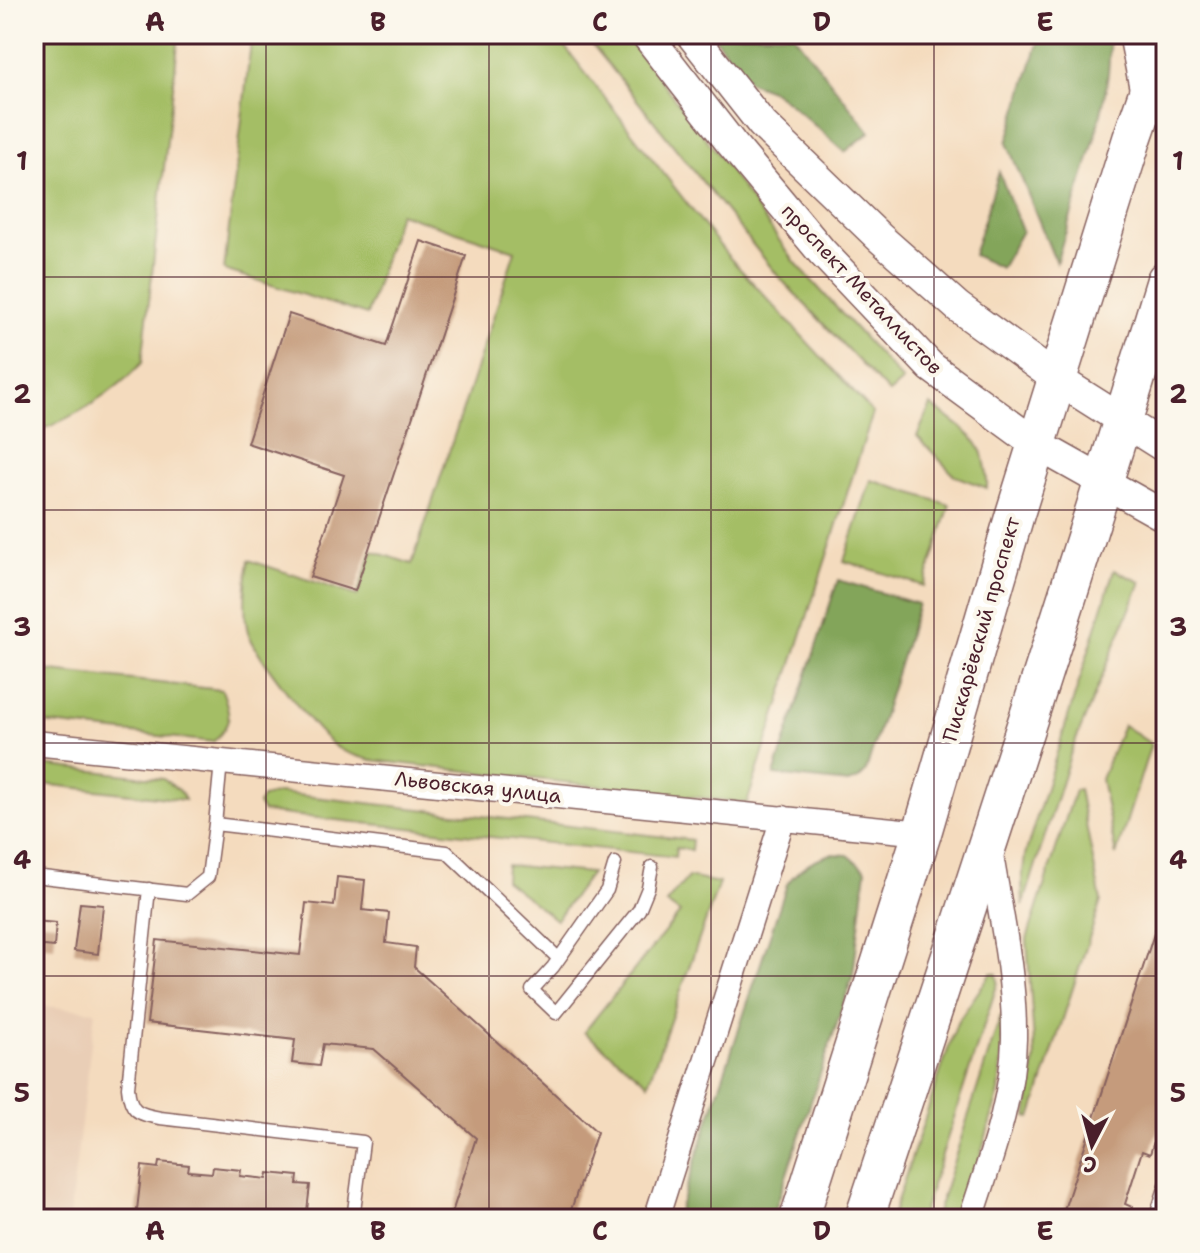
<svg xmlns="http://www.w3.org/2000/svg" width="1200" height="1253" font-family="'Shantell Sans',sans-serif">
  <rect width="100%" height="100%" fill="#fbf7ec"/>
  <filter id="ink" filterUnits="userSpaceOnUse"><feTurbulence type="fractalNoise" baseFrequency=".0125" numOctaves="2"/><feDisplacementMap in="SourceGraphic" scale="16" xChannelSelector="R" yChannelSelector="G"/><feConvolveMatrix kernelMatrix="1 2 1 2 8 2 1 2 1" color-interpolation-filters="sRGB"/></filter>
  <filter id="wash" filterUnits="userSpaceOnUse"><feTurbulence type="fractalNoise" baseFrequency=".006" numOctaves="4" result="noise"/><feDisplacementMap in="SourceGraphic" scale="32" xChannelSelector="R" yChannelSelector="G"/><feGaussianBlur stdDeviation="1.8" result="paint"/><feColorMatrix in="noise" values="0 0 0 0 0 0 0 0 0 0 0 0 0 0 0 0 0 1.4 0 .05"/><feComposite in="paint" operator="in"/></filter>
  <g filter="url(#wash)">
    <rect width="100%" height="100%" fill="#f4dbbe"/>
    <path fill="#e9ceb6" d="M 34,1005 L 95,1011 L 69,1219 L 34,1219 Z"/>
    <path fill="#a4be65" stroke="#776e48" stroke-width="2" d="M 34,34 L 179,34 L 142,363 C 109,397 78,415 34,433 Z
      M 252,34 L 555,34 L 728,256 L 873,413 L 747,803 L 371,760 C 357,756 342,753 331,743 C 313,727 250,649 247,628 C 243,605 246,583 249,560 L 357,596 L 372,551 L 412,564 L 515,251 L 399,213 L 367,315 L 224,270 Z
      M 584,34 L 624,34 L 715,150 L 794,261 L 903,381 L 889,393 L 778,276 Z
      M 931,405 C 965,431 989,440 987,488 L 955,476 L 917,436 Z
      M 871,480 L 950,505 L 924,586 L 844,561 Z
      M 1114,570 L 1141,582 L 1071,752 L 1023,906 L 1022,881 L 1025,855 Z
      M 34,669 L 222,690 C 231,714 233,723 213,742 L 34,722 Z
      M 1123,725 L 1151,744 L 1116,855 L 1101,779 Z
      M 34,764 L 163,779 L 180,791 L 185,800 L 34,783 Z
      M 1079,789 L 1101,901 L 1031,1118 L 1027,1117 L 1035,1059 L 1027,939 L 1075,790 Z
      M 279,793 L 692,840 L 691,850 L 676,848 L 675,857 L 263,812 L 258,804 L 263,797 Z
      M 506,865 L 591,873 L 556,920 L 505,880 Z
      M 688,877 L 719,883 L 648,1083 L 584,1032 L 680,913 L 666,903 Z
      M 991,973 L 997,974 L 998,982 L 921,1219 L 891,1219 L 957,1023 Z
      M 1001,1015 L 1002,1051 L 999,1092 L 962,1219 L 935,1219 Z"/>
    <path fill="#83a55a" stroke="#666242" stroke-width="2" d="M 712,34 L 793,34 L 870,132 L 845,152 L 788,102 L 771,90 L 749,82 Z
      M 1041,34 L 1108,34 C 1117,94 1074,202 1056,263 L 1007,143 Z
      M 999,172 L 1022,231 L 1001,268 L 973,255 Z
      M 838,580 L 918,604 L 866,771 L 859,779 L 848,783 L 774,775 Z
      M 831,854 L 848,855 L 866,870 L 853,975 L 772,1219 L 676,1219 L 787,884 C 800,867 811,860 831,854 Z"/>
    <g id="blocks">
      <path fill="#c59b7c" d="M 421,241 L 466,256 L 355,591 L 310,577 L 344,475 L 247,443 L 289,314 L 386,346 Z
        M 337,877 L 365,880 L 362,910 L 389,913 L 386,943 L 416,947 L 414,967 L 597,1132 L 568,1219 L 450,1219 L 476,1138 L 374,1049 L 323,1044 L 319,1066 L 292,1063 L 295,1040 L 147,1023 L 157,940 L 300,955 L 306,903 L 334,906 Z
        M 1165,900 L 1166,1078 L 1162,1089 L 1166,1091 L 1166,1104 L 1150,1154 L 1142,1151 L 1125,1204 L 1132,1207 L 1128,1219 L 1061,1219 Z
        M 80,903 L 103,905 L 98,954 L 74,951 Z
        M 34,921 L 56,923 L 54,947 L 34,945 Z
        M 159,1162 L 189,1165 L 188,1171 L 212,1173 L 213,1167 L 241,1170 L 240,1176 L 267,1179 L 268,1173 L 298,1176 L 297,1184 L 310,1185 L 306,1219 L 136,1219 L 142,1166 L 158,1168 Z"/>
    </g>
  </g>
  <g filter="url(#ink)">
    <use href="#blocks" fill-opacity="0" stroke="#86615e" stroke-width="2"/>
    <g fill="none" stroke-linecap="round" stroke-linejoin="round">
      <g stroke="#86615e" stroke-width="15">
        <path id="service" d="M 221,762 L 215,824 L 447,852 L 558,958
          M 615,863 L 607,890 L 553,967 L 532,990 L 556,1013 L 639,910 L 648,888 L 652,867
          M 34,876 L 187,894 L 208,877 L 215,824
          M 149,889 L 128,1087 C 130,1111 137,1114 160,1118 L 363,1142 L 353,1219
          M 1155,1219 L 1166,1185"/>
      </g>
      <g stroke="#86615e" stroke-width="27">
        <path id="minor" d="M 1131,34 L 1143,94
          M 34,743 L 922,833
          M 656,1219 L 783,818
          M 971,1219 C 989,1162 1013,1100 1014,1039 C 1015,975 1000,912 990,849"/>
      </g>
      <g stroke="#86615e" stroke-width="33">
        <path id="tertiary" d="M 646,34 L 731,143 L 822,252 L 931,367 L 1036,444 L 1166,517
          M 691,34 L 762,124 L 880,238 L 958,307 L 1057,379 L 1166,448"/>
      </g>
      <g stroke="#86615e" stroke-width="41">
        <path id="primary" d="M 799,1219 L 922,833 L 1015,514 L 1132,139 L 1166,41
          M 864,1219 C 968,907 1070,595 1166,280"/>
      </g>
      <use href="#service" stroke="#fff" stroke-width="12"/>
      <use href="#minor" stroke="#fff" stroke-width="24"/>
      <use href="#tertiary" stroke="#fff" stroke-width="30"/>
      <use href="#primary" stroke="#fff" stroke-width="38"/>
    </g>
  </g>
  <path fill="none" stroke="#4a1f2b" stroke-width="2" stroke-opacity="0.55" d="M 266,34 L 266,1219M 489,34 L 489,1219M 711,34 L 711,1219M 934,34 L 934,1219M 34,277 L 1166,277M 34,510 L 1166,510M 34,743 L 1166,743M 34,976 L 1166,976"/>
  <g text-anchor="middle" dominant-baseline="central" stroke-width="8" stroke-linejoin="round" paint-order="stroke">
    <g font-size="20" fill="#4a1f2b" stroke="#fbf7ec">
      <text transform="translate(862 289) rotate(47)">проспект Металлистов</text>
      <text transform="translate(981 629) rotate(-74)">Пискарёвский проспект</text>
      <text transform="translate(478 787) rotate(6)">Львовская улица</text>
    </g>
  </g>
  <rect width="1200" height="1253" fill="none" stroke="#fbf7ec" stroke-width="88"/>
  <g transform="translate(1092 1145) rotate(186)" stroke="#fbf7ec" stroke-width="6" paint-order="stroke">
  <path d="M0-6L14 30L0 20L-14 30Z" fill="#4a1f2b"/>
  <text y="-12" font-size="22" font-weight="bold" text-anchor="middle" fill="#4a1f2b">С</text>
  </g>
  <rect x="44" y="44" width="1112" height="1165" fill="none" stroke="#4a1f2b" stroke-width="3"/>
  <g font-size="26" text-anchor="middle" font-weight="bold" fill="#4a1f2b">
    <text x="155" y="31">A</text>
    <text x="378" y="31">B</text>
    <text x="600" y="31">C</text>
    <text x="822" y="31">D</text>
    <text x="1045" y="31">E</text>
    <text x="22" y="170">1</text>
    <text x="1178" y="170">1</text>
    <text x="22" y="403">2</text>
    <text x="1178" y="403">2</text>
    <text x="22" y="636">3</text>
    <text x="1178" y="636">3</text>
    <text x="22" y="869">4</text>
    <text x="1178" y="869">4</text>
    <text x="22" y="1102">5</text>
    <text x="1178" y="1102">5</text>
    <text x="155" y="1240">A</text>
    <text x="378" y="1240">B</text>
    <text x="600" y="1240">C</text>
    <text x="822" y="1240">D</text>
    <text x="1045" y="1240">E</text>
  </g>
</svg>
